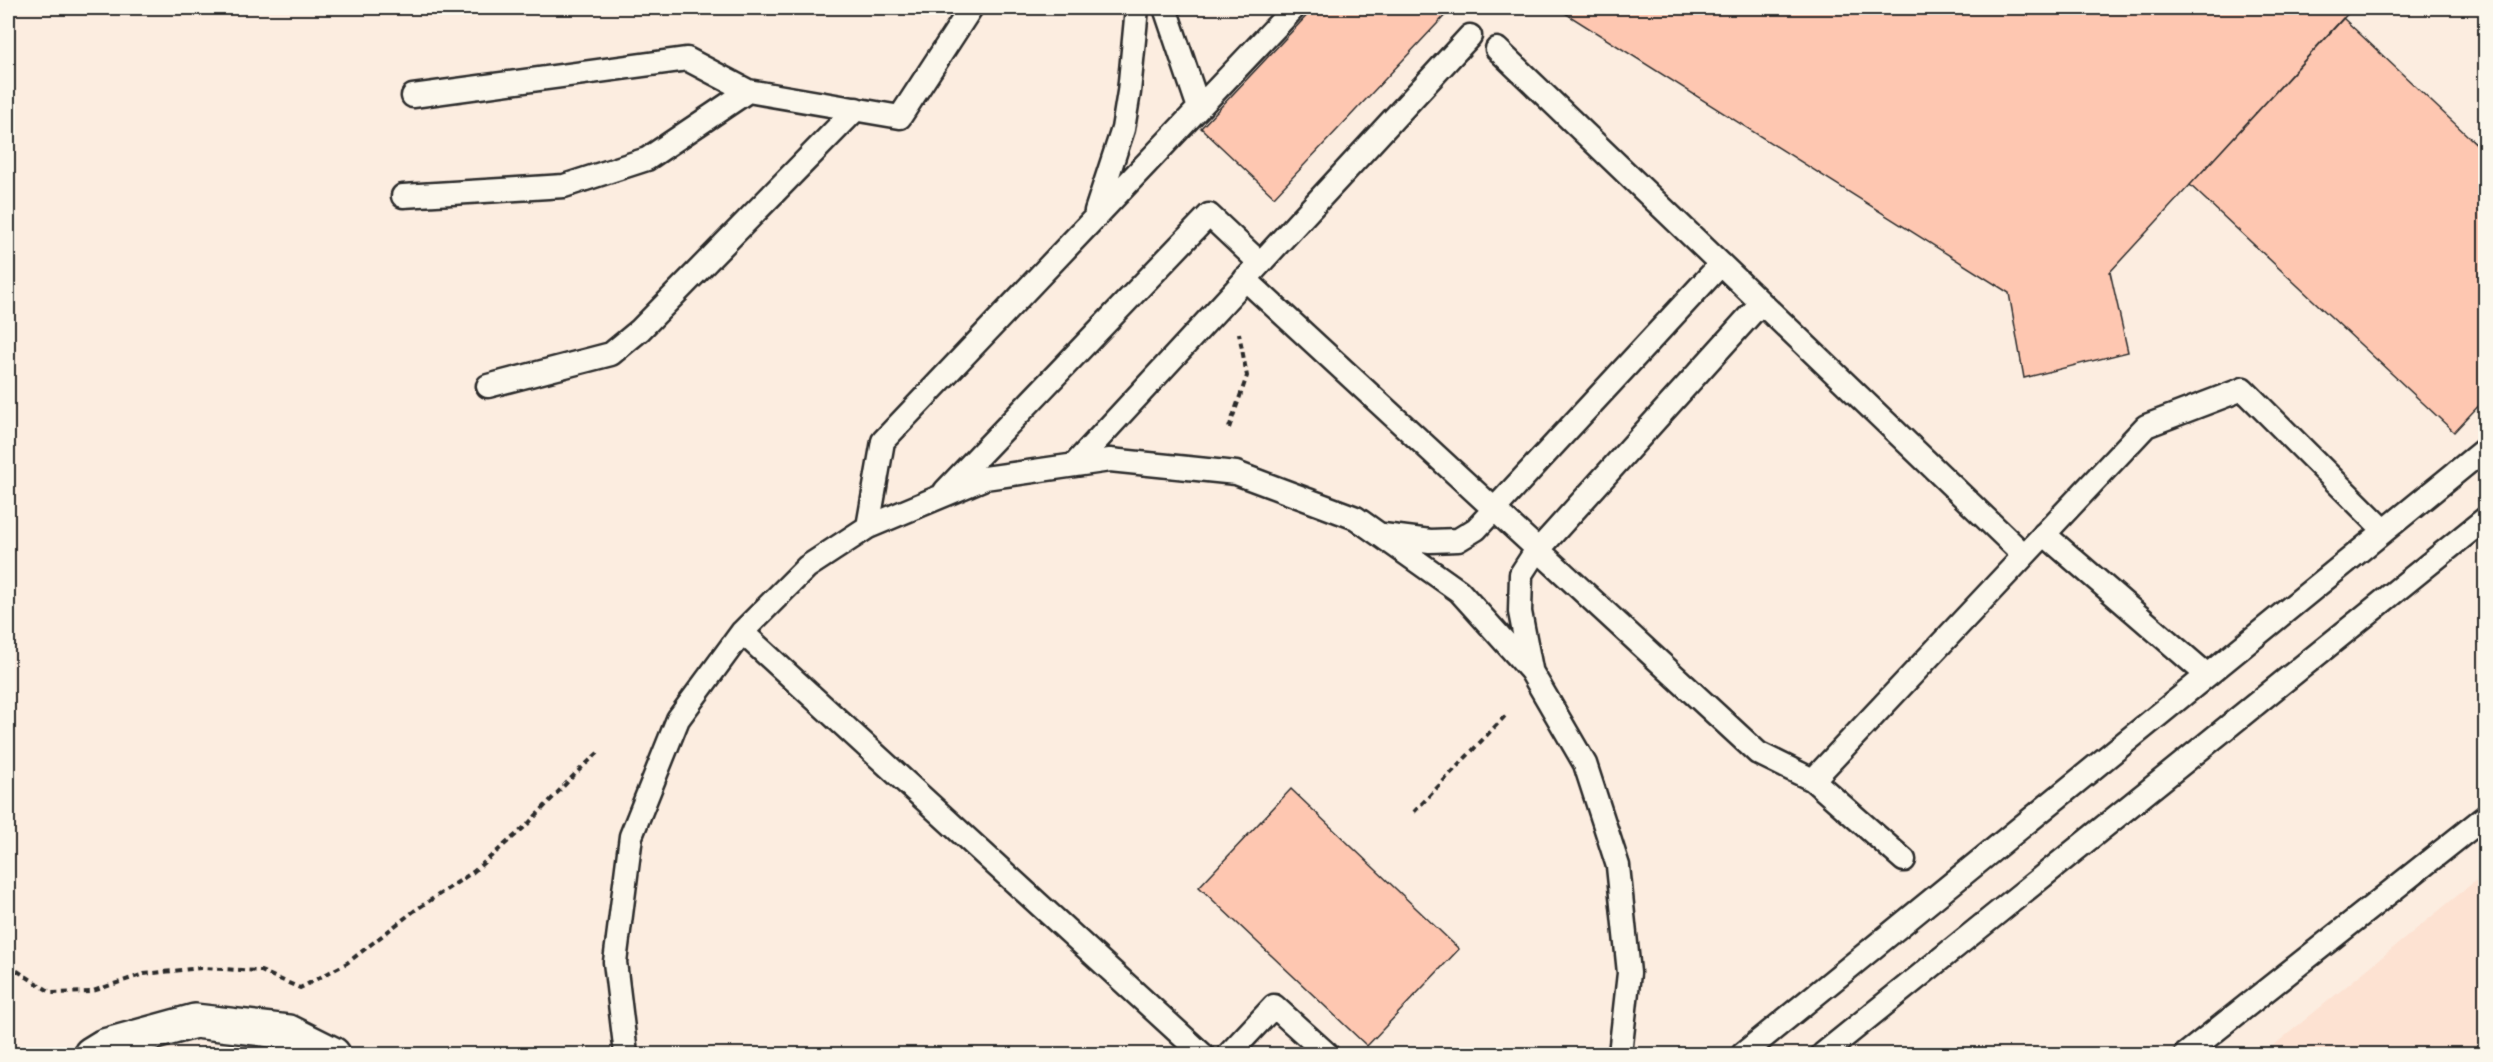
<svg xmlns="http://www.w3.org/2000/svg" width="2493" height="1062" font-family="'Gochi Hand',sans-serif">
  <rect width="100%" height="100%" fill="#fcede0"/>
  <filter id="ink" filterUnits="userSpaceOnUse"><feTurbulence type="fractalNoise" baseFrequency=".0167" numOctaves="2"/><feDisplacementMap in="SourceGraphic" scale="12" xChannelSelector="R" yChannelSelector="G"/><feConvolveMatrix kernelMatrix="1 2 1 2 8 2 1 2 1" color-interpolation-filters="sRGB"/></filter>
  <g filter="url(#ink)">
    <path fill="#fde2d2" d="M 2485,873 L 2485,1054 L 2263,1054 Z"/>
    <path fill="#fec7b1" stroke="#2b2b2b" stroke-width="1.5" d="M 1314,8 L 1452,8 L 1274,197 L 1201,128 Z
      M 1557,8 L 2353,8 L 2110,272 L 2128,352 L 2024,378 L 2009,293 Z
      M 2343,18 L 2486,153 L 2486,398 L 2454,432 L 2190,185 Z
      M 1291,789 L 1459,949 L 1367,1046 L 1199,887 Z"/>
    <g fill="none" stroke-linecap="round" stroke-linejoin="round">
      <g stroke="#2b2b2b" stroke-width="27">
        <path id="lane" d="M 1165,8 L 1199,108
          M 1497,49 L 2024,555
          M 413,96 L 687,59 L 748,91
          M 403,196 L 564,186 L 647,159 L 748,91 L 900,117 L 971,8
          M 1096,211 L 1123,129 L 1129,92 L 1137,8
          M 1245,279 L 1758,753 L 1813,780 L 1904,860
          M 488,386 L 611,354 L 640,330 L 856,109
          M 1074,465 L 1470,36
          M 945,491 L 1209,215 L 1260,263
          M 868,527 L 883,441 L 1294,8
          M 2044,534 L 2207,675
          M 1383,535 L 1430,541 L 1458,540 L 1476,529 L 1721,264
          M 742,632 L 1202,1054
          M 1531,669 L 1520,612 L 1521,574 L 1532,557 L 1761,303
          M 1813,780 L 2146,426 L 2243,389 L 2384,530
          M 626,1054 L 615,962 L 631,836 L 678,719 L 742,632 L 807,567 L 868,527 L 985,478 L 1110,460 L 1236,473 L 1356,518 L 1459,591 L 1531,671 L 1585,764 L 1618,866 L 1629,973 L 1620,1054
          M 1229,1054 L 1274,1006 L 1327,1054
          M 1743,1054 L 2486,448
          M 1823,1054 L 2486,518
          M 2186,1054 L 2486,816"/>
      </g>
      <g stroke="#2b2b2b" stroke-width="38">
        <path id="street" d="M 91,1054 L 104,1046 L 195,1021 L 289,1032 L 333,1054"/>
      </g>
      <path stroke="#2b2b2b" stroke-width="4" stroke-dasharray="6 4.5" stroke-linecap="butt" d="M 1229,428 L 1247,376 L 1239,333
        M 1414,812 L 1506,715
        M 8,965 L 52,993 L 90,992 L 144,974 L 201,968 L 261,971 L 300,988 L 347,963 L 414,911 L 473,872 L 527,825 L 576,773 L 600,751"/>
      <use href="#lane" stroke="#fbf7ec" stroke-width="22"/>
      <use href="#street" stroke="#fbf7ec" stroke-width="33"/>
    </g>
  </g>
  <rect width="2493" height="1062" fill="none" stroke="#fbf7ec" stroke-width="30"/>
  <rect x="15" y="15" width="2463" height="1032" fill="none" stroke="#2b2b2b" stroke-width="2" filter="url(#ink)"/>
</svg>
